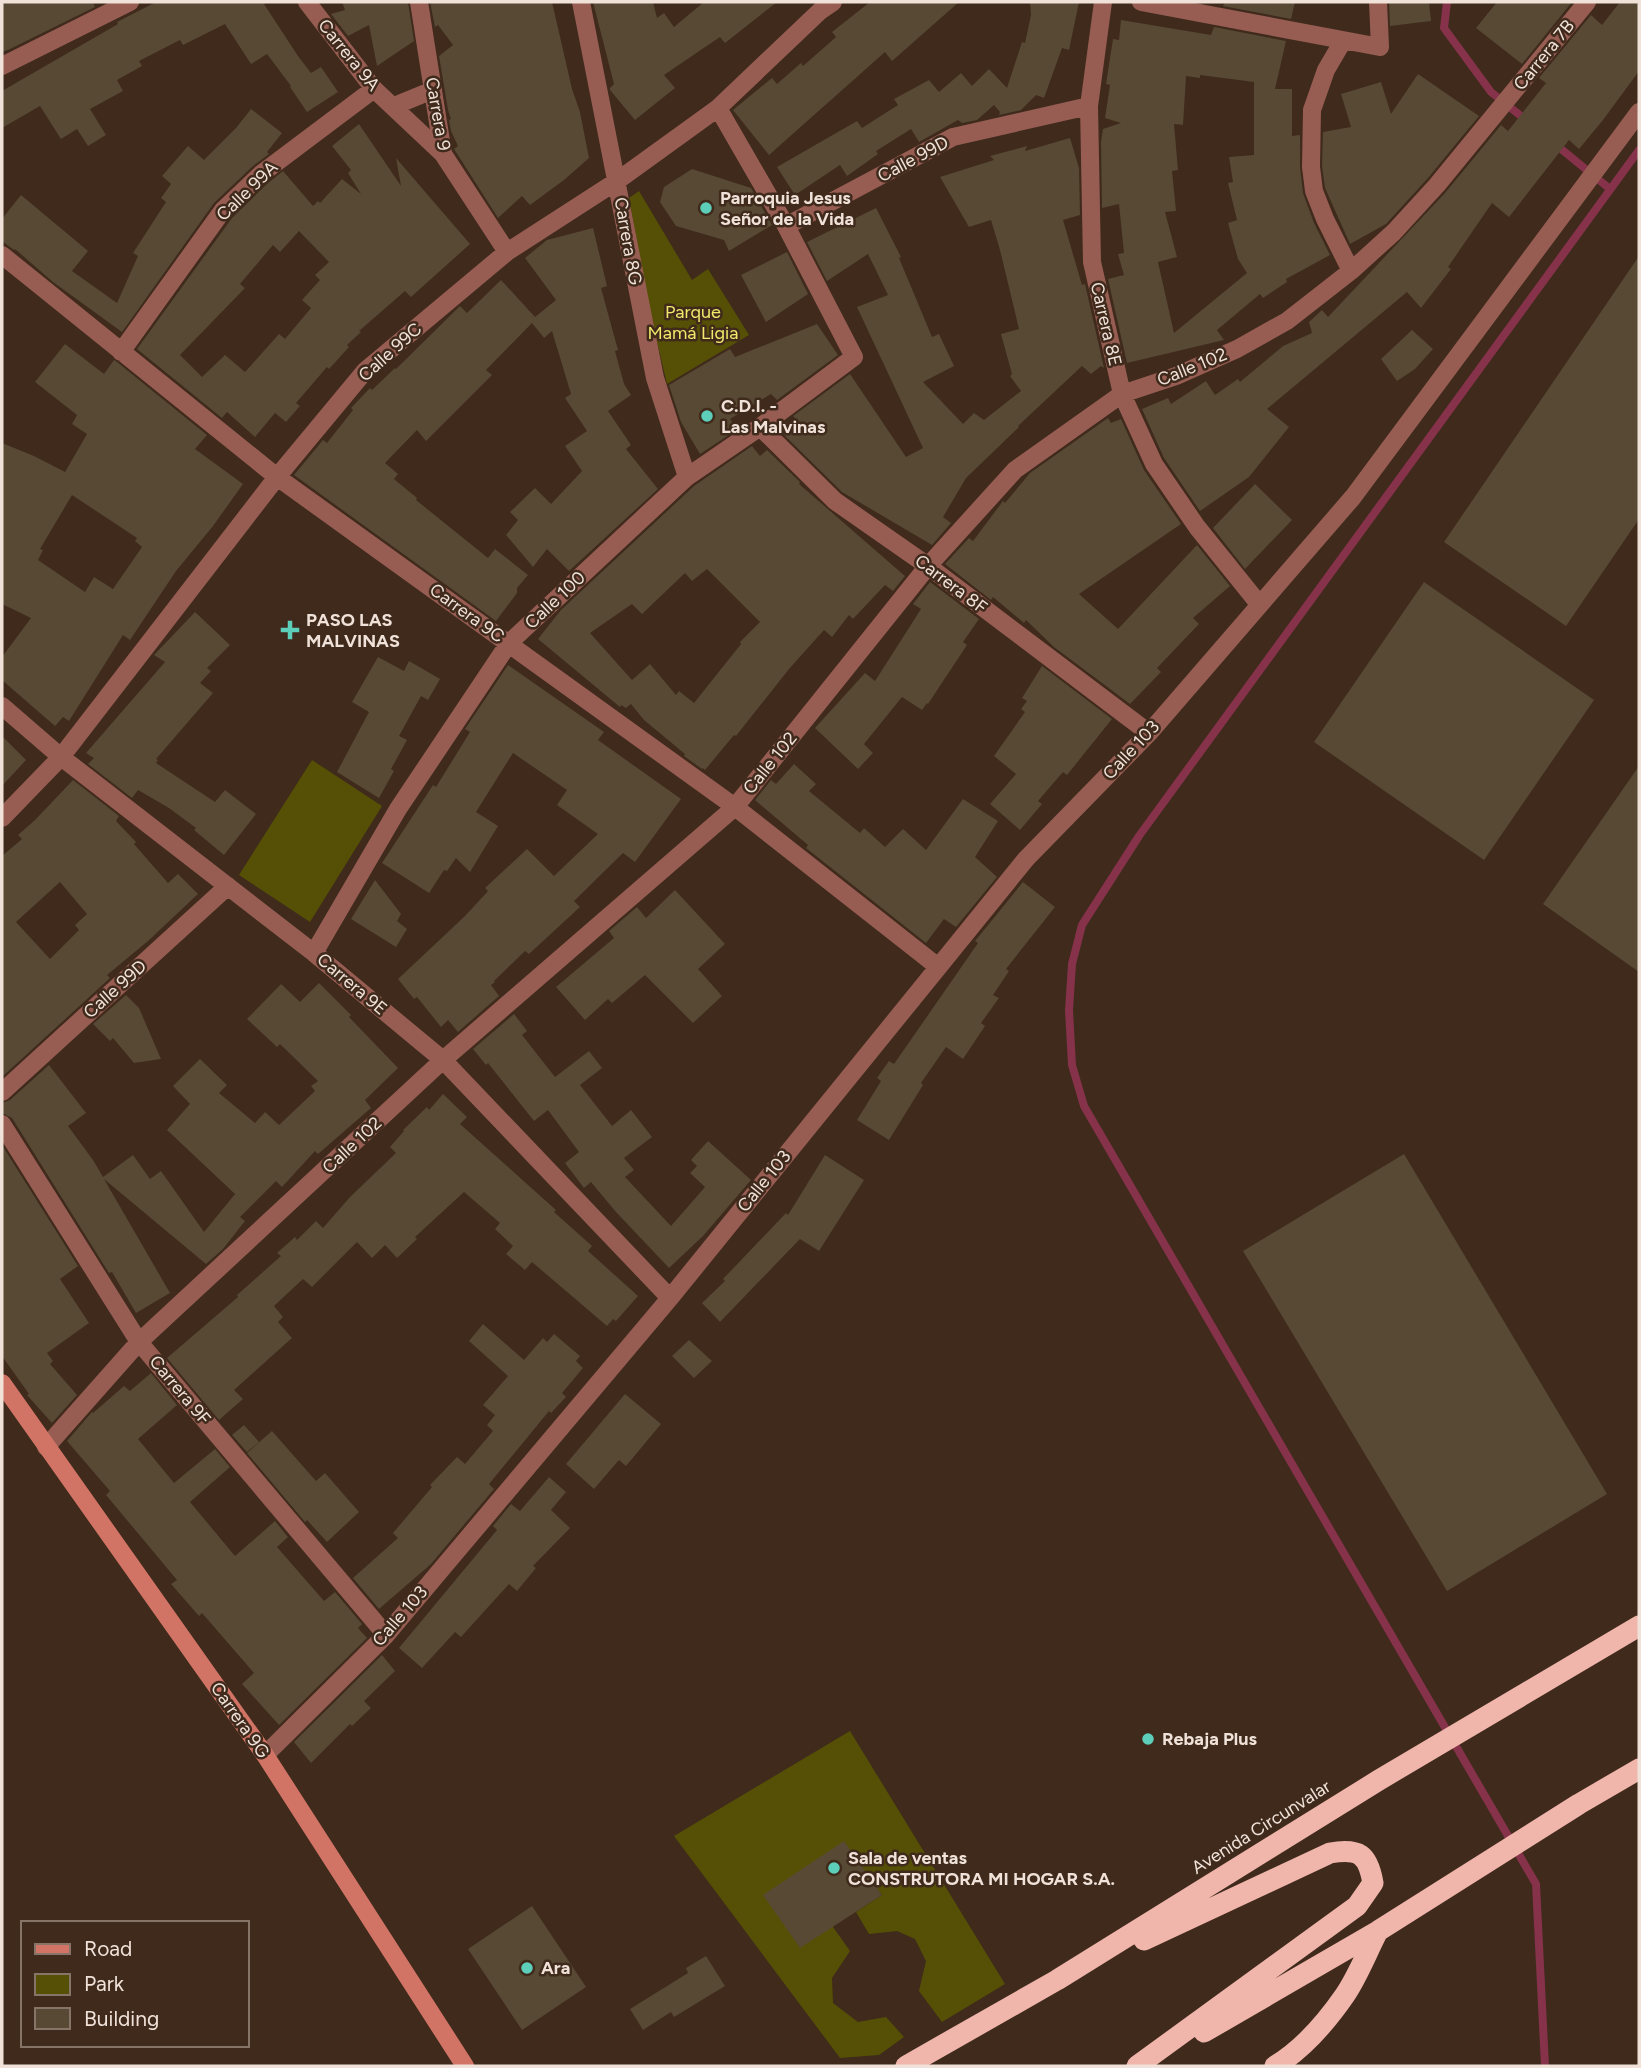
<svg xmlns="http://www.w3.org/2000/svg" width="1641" height="2068" font-family="Figtree,sans-serif">
  <rect width="100%" height="100%" fill="#3f2a1c"/>
  <path fill="#555005" d="M 639,191 L 692,280 L 708,269 L 749,335 L 667,384 L 649,308 L 629,198 Z
    M 312,760 L 382,806 L 310,922 L 239,875 Z
    M 850,1731 L 1005,1984 L 942,2022 L 919,1991 L 926,1961 L 915,1939 L 897,1931 L 869,1934 L 856,1912 L 882,1895 L 844,1842 L 833,1927 L 850,1951 L 832,1978 L 833,2003 L 858,2022 L 886,2017 L 904,2037 L 879,2055 L 840,2058 L 674,1836 Z"/>
  <g fill="none" stroke-linecap="round" stroke-linejoin="round">
    <path stroke="#85324a" stroke-width="8" d="M 1447,2 L 1444,28 L 1491,92 L 1527,121
      M 1555,144 L 1610,189
      M 1545,2066 L 1536,1884 L 1084,1106 L 1072,1065 L 1069,1010 L 1072,964 L 1082,925 L 1139,836 L 1639,150"/>
  </g>
  <path fill="#574933" fill-rule="evenodd" d="M 2,2 L 93,2 L 95,7 L 10,49 L 2,52 Z
    M 156,2 L 269,2 L 264,4 L 298,56 L 311,73 L 321,67 L 338,92 L 307,112 L 290,87 L 291,86 L 267,54 L 251,64 L 225,24 L 183,45 L 180,40 L 139,61 L 142,66 L 117,80 L 123,91 L 90,109 L 106,135 L 88,146 L 77,129 L 61,139 L 40,106 L 2,128 L 2,91 L 118,24 L 117,22 Z
    M 342,2 L 408,2 L 414,41 L 377,66 L 369,25 L 348,36 L 331,14 L 345,10 Z
    M 430,2 L 552,2 L 572,89 L 580,112 L 589,158 L 564,180 L 530,205 L 522,196 L 498,218 L 454,149 L 458,146 L 451,131 L 449,120 L 451,119 L 448,110 L 439,56 L 453,45 L 438,25 L 435,27 Z
    M 593,2 L 653,2 L 657,18 L 664,13 L 674,27 L 704,2 L 777,2 L 725,43 L 720,37 L 664,75 L 675,88 L 635,120 L 610,90 L 610,88 L 614,84 Z
    M 870,2 L 959,2 L 892,61 L 885,52 L 769,155 L 733,110 L 772,78 L 777,84 L 801,63 L 803,66 L 836,37 L 832,32 Z
    M 1030,2 L 1079,2 L 1069,50 L 1062,48 L 1044,98 L 1036,95 L 1021,110 L 999,115 L 1000,112 L 994,105 L 977,120 L 962,123 L 958,120 L 919,142 L 911,129 L 876,151 L 878,154 L 847,176 L 840,165 L 795,195 L 777,167 L 857,121 L 862,128 L 898,105 L 894,99 L 929,80 L 939,92 L 961,73 L 972,86 L 989,69 L 1007,88 L 1022,42 L 1025,43 L 1031,15 Z
    M 1225,2 L 1295,2 L 1291,19 L 1223,6 Z
    M 1389,2 L 1429,2 L 1431,21 L 1390,26 Z
    M 1497,2 L 1572,2 L 1522,64 L 1476,28 Z
    M 1620,2 L 1639,2 L 1639,71 L 1603,120 L 1579,149 L 1569,140 L 1509,217 L 1492,203 L 1448,267 L 1451,269 L 1421,308 L 1407,292 L 1267,409 L 1289,427 L 1249,477 L 1200,511 L 1164,458 L 1142,409 L 1168,398 L 1171,404 L 1206,381 L 1215,395 L 1238,379 L 1240,382 L 1283,346 L 1312,333 L 1309,322 L 1322,310 L 1328,317 L 1445,193 L 1501,125 L 1508,131 L 1546,83 L 1539,78 L 1591,15 L 1602,25 Z
    M 1121,20 L 1211,35 L 1214,27 L 1286,41 L 1275,89 L 1292,89 L 1292,136 L 1300,135 L 1300,167 L 1303,193 L 1314,223 L 1330,255 L 1286,279 L 1287,282 L 1263,298 L 1260,294 L 1217,330 L 1224,340 L 1127,363 L 1108,279 L 1124,275 L 1118,254 L 1124,253 L 1119,204 L 1102,208 L 1101,142 L 1103,129 L 1121,123 L 1105,118 L 1110,85 L 1106,84 L 1113,39 L 1119,40 ZM 1200,75 L 1254,82 L 1254,155 L 1229,157 L 1233,182 L 1228,183 L 1237,220 L 1228,223 L 1238,259 L 1247,273 L 1174,333 L 1158,262 L 1177,257 L 1165,212 L 1176,211 L 1172,171 L 1178,170 L 1174,124 L 1183,125 L 1186,76 L 1200,78 Z
    M 1418,74 L 1479,116 L 1428,178 L 1386,224 L 1350,244 L 1325,188 L 1322,166 L 1323,132 L 1351,127 L 1341,94 L 1381,82 L 1391,114 Z
    M 251,109 L 282,133 L 267,152 L 269,154 L 253,166 L 214,203 L 122,332 L 53,282 L 15,249 L 14,250 L 2,241 L 2,219 L 21,195 L 88,251 L 72,271 L 117,303 L 138,256 L 133,253 L 166,202 L 161,198 L 171,184 L 162,176 L 188,146 L 204,160 L 236,128 Z
    M 359,124 L 401,186 L 396,158 L 470,244 L 411,297 L 405,291 L 359,331 L 361,332 L 347,345 L 349,347 L 329,369 L 327,367 L 296,403 L 300,406 L 286,422 L 275,413 L 255,437 L 227,412 L 222,418 L 137,349 L 232,218 L 268,183 L 283,171 L 313,206 L 318,201 L 320,203 L 342,179 L 361,194 L 348,173 L 351,170 L 332,146 ZM 299,231 L 329,262 L 315,275 L 320,280 L 302,300 L 311,308 L 285,339 L 279,334 L 245,372 L 225,355 L 202,377 L 180,355 L 245,288 L 240,284 L 273,245 L 280,252 Z
    M 1070,138 L 1079,168 L 1080,215 L 1063,220 L 1082,285 L 1085,284 L 1104,368 L 1101,366 L 1091,374 L 1082,366 L 1018,426 L 1019,427 L 966,478 L 943,517 L 951,523 L 932,545 L 842,492 L 783,434 L 797,420 L 793,416 L 850,374 L 906,457 L 923,448 L 857,307 L 888,295 L 868,254 L 827,281 L 807,242 L 876,208 L 901,257 L 899,258 L 932,337 L 939,334 L 954,366 L 923,382 L 963,424 L 974,413 L 984,420 L 1021,391 L 1010,376 L 1012,374 L 1001,334 L 1019,329 L 1000,250 L 991,220 L 969,227 L 940,177 L 994,160 L 990,156 L 1027,146 L 1025,151 Z
    M 692,169 L 751,188 L 772,225 L 729,251 L 724,240 L 676,226 L 660,202 L 664,187 Z
    M 593,228 L 607,286 L 601,288 L 618,350 L 615,351 L 624,384 L 631,395 L 608,411 L 631,445 L 626,449 L 658,489 L 569,571 L 547,549 L 533,567 L 506,535 L 518,520 L 510,512 L 535,488 L 551,504 L 582,471 L 565,446 L 587,431 L 565,398 L 571,394 L 552,331 L 544,338 L 532,323 L 486,370 L 492,375 L 426,441 L 417,430 L 385,463 L 398,474 L 394,479 L 417,498 L 416,500 L 488,558 L 495,549 L 528,575 L 517,588 L 517,593 L 496,621 L 294,475 L 323,440 L 327,443 L 353,410 L 351,408 L 370,388 L 372,390 L 395,368 L 396,369 L 460,306 L 467,313 L 501,280 L 535,317 L 556,300 L 525,258 L 547,240 Z
    M 787,252 L 808,294 L 766,322 L 741,275 Z
    M 1639,256 L 1639,519 L 1566,626 L 1444,542 Z
    M 817,324 L 838,355 L 777,400 L 771,394 L 730,419 L 738,429 L 700,454 L 681,422 L 669,385 L 730,349 L 735,357 Z
    M 1412,330 L 1433,349 L 1415,369 L 1397,381 L 1381,359 Z
    M 65,344 L 104,374 L 114,360 L 117,362 L 207,435 L 195,449 L 243,484 L 213,526 L 176,571 L 130,640 L 123,635 L 69,721 L 63,717 L 55,726 L 2,680 L 2,657 L 31,618 L 2,604 L 2,443 L 34,456 L 65,472 L 87,434 L 72,424 L 77,415 L 35,382 ZM 72,495 L 137,538 L 135,541 L 142,547 L 113,589 L 94,577 L 85,592 L 38,560 L 43,550 L 40,549 Z
    M 1108,418 L 1111,423 L 1121,419 L 1144,470 L 1181,524 L 1079,594 L 1118,629 L 1197,545 L 1230,586 L 1193,618 L 1199,624 L 1157,668 L 1161,672 L 1130,704 L 1054,647 L 1026,620 L 1024,623 L 993,597 L 991,600 L 945,564 L 969,538 L 973,541 L 1003,501 L 1005,503 L 1030,473 Z
    M 752,446 L 760,456 L 767,450 L 800,482 L 799,484 L 905,576 L 893,591 L 885,585 L 853,619 L 849,615 L 832,637 L 824,630 L 789,669 L 736,736 L 734,735 L 705,770 L 703,768 L 702,769 L 684,756 L 685,754 L 644,720 L 631,704 L 626,708 L 621,705 L 620,707 L 538,639 L 561,610 L 694,486 ZM 707,569 L 760,622 L 740,642 L 741,644 L 694,703 L 679,691 L 676,695 L 650,664 L 632,680 L 590,633 L 632,604 L 642,614 L 685,573 L 692,581 Z
    M 1255,484 L 1292,520 L 1245,569 L 1213,528 Z
    M 930,582 L 979,619 L 963,642 L 967,645 L 928,704 L 927,703 L 922,710 L 902,697 L 864,744 L 873,753 L 858,769 L 815,728 L 865,673 L 875,681 L 921,609 L 913,604 Z
    M 1424,582 L 1594,700 L 1484,860 L 1314,742 Z
    M 195,612 L 230,645 L 207,668 L 211,671 L 200,683 L 213,693 L 156,759 L 158,760 L 156,763 L 215,802 L 225,790 L 256,814 L 224,855 L 194,830 L 196,828 L 169,808 L 138,790 L 132,798 L 88,764 L 94,758 L 86,753 L 165,662 L 154,655 Z
    M 378,657 L 404,671 L 409,661 L 440,679 L 428,700 L 421,696 L 399,736 L 407,740 L 391,769 L 394,771 L 379,798 L 337,772 L 369,712 L 352,702 Z
    M 508,665 L 604,732 L 598,740 L 681,799 L 635,862 L 623,853 L 574,901 L 580,907 L 529,954 L 525,951 L 494,981 L 495,982 L 491,985 L 499,996 L 458,1032 L 448,1020 L 441,1027 L 417,997 L 414,999 L 398,979 L 465,916 L 488,891 L 485,888 L 527,849 L 554,876 L 598,834 L 557,805 L 567,790 L 513,753 L 476,812 L 498,826 L 470,872 L 456,858 L 447,871 L 444,870 L 429,893 L 382,863 L 433,785 L 436,787 L 470,732 L 465,729 Z
    M 1042,666 L 1112,719 L 1067,775 L 1063,772 L 1038,801 L 1042,804 L 1020,830 L 990,804 L 1016,774 L 994,756 L 1025,712 L 1021,709 L 1027,701 L 1022,698 Z
    M 2,736 L 26,760 L 2,786 Z
    M 794,764 L 816,784 L 809,791 L 860,833 L 864,828 L 885,847 L 903,829 L 926,850 L 963,799 L 998,821 L 975,857 L 997,877 L 956,927 L 944,919 L 926,943 L 806,848 L 808,845 L 755,800 L 771,780 L 776,784 Z
    M 1639,766 L 1639,972 L 1543,904 Z
    M 73,780 L 119,816 L 116,821 L 136,842 L 134,844 L 168,883 L 178,874 L 198,894 L 148,941 L 107,975 L 110,978 L 2,1077 L 2,856 L 22,839 L 18,835 L 35,820 ZM 60,882 L 87,914 L 75,925 L 79,930 L 50,959 L 16,922 Z
    M 375,880 L 401,914 L 397,921 L 407,929 L 396,947 L 351,919 Z
    M 1023,882 L 1055,907 L 1006,969 L 1009,971 L 993,995 L 999,998 L 981,1023 L 985,1026 L 963,1059 L 946,1047 L 921,1083 L 923,1085 L 889,1140 L 857,1120 L 881,1081 L 877,1078 L 889,1061 L 894,1064 L 978,943 L 975,941 Z
    M 675,890 L 725,944 L 698,969 L 722,996 L 693,1023 L 645,975 L 612,1003 L 608,999 L 585,1020 L 556,987 L 614,938 L 609,931 L 637,907 L 646,918 Z
    M 319,983 L 351,1015 L 349,1017 L 398,1068 L 365,1100 L 371,1108 L 318,1154 L 315,1151 L 282,1187 L 276,1181 L 240,1217 L 245,1221 L 223,1249 L 206,1264 L 104,1179 L 170,1293 L 136,1313 L 112,1272 L 109,1273 L 12,1118 L 2,1113 L 2,1103 L 10,1100 L 49,1065 L 86,1113 L 68,1126 L 93,1160 L 103,1177 L 133,1155 L 150,1179 L 161,1171 L 204,1232 L 235,1194 L 167,1130 L 190,1104 L 173,1086 L 200,1059 L 227,1085 L 219,1093 L 255,1123 L 265,1112 L 279,1125 L 315,1091 L 311,1086 L 318,1081 L 280,1044 L 277,1047 L 247,1019 L 281,984 L 300,1002 Z
    M 126,995 L 139,1008 L 161,1059 L 134,1063 L 113,1038 L 110,1041 L 93,1024 Z
    M 514,1014 L 527,1031 L 522,1035 L 555,1077 L 589,1051 L 602,1068 L 580,1085 L 612,1126 L 631,1110 L 652,1137 L 624,1158 L 634,1170 L 625,1177 L 671,1226 L 705,1187 L 690,1173 L 697,1166 L 691,1160 L 708,1141 L 751,1180 L 703,1236 L 669,1268 L 616,1212 L 591,1182 L 584,1188 L 565,1163 L 579,1152 L 548,1110 L 534,1121 L 488,1063 L 486,1065 L 473,1049 Z
    M 443,1094 L 467,1117 L 460,1124 L 556,1210 L 554,1212 L 592,1246 L 588,1251 L 638,1296 L 616,1321 L 613,1319 L 607,1326 L 532,1262 L 525,1270 L 506,1254 L 513,1246 L 495,1229 L 500,1223 L 464,1192 L 415,1237 L 417,1239 L 397,1258 L 385,1245 L 372,1258 L 357,1242 L 312,1287 L 303,1279 L 274,1306 L 283,1317 L 278,1322 L 292,1338 L 234,1390 L 243,1399 L 219,1420 L 167,1358 L 238,1297 L 237,1295 L 281,1256 L 277,1253 L 295,1237 L 297,1240 L 316,1221 L 323,1228 L 350,1197 L 396,1153 L 390,1147 L 404,1131 L 403,1130 L 427,1107 L 429,1110 Z
    M 2,1145 L 78,1266 L 60,1279 L 89,1323 L 47,1353 L 53,1361 L 50,1364 L 77,1395 L 52,1423 L 27,1395 L 29,1394 L 2,1356 Z
    M 1404,1154 L 1607,1494 L 1447,1591 L 1243,1251 Z
    M 825,1155 L 864,1180 L 819,1251 L 800,1239 L 720,1322 L 702,1303 L 725,1281 L 723,1279 L 786,1213 L 788,1215 Z
    M 483,1324 L 524,1360 L 543,1338 L 547,1342 L 554,1334 L 580,1356 L 576,1361 L 583,1368 L 562,1393 L 566,1397 L 551,1413 L 549,1411 L 489,1484 L 494,1489 L 431,1564 L 379,1609 L 353,1578 L 398,1538 L 393,1533 L 432,1487 L 430,1485 L 457,1457 L 465,1464 L 493,1431 L 487,1425 L 495,1415 L 483,1405 L 508,1376 L 469,1341 Z
    M 689,1340 L 712,1361 L 694,1378 L 672,1356 Z
    M 151,1373 L 177,1405 L 138,1439 L 174,1483 L 215,1449 L 230,1467 L 190,1502 L 235,1556 L 275,1521 L 288,1537 L 277,1547 L 324,1601 L 335,1592 L 362,1624 L 358,1628 L 367,1638 L 279,1725 L 242,1684 L 254,1673 L 202,1613 L 199,1616 L 171,1584 L 177,1580 L 106,1495 L 110,1491 L 67,1441 L 92,1412 L 93,1413 L 124,1386 L 130,1391 Z
    M 625,1394 L 661,1424 L 626,1466 L 619,1460 L 594,1489 L 566,1464 Z
    M 244,1425 L 259,1442 L 247,1452 L 232,1435 Z
    M 272,1431 L 316,1481 L 325,1473 L 359,1512 L 327,1542 L 307,1520 L 305,1522 L 247,1453 Z
    M 549,1477 L 566,1492 L 551,1510 L 570,1528 L 533,1566 L 536,1568 L 517,1591 L 509,1584 L 461,1637 L 455,1632 L 422,1668 L 399,1648 L 497,1530 L 493,1526 L 511,1504 L 520,1511 Z
    M 382,1655 L 395,1671 L 364,1701 L 371,1708 L 352,1726 L 350,1724 L 311,1763 L 294,1742 Z
    M 844,1841 L 882,1895 L 800,1948 L 763,1895 Z
    M 532,1906 L 586,1987 L 522,2030 L 468,1949 Z
    M 706,1956 L 725,1986 L 674,2017 L 671,2012 L 643,2030 L 630,2009 L 688,1973 L 686,1968 Z"/>
  <g fill="none" stroke-linecap="round" stroke-linejoin="round">
    <path stroke="#975d53" stroke-width="18" d="M 307,2 L 374,89 L 443,154
      M 419,2 L 443,154 L 507,252
      M 581,2 L 655,378 L 687,477
      M 1103,2 L 1089,106 L 1092,262 L 1122,394 L 1154,464 L 1197,527 L 1259,604
      M 1141,2 L 1380,47 L 1378,2
      M 1343,41 L 1326,70 L 1312,110 L 1311,167 L 1314,191 L 1325,219 L 1351,271
      M 2,66 L 130,2
      M 394,106 L 433,90
      M 786,226 L 953,137 L 1089,106
      M 2,255 L 277,477 L 735,807 L 937,966
      M 121,352 L 223,210 L 261,174 L 374,89
      M 760,427 L 835,501 L 928,566 L 1149,733
      M 2,706 L 61,757 L 314,953 L 443,1060 L 670,1298
      M 2,818 L 61,757 L 277,477 L 365,371 L 507,252 L 617,181 L 718,108 L 820,11 L 833,2
      M 314,953 L 398,809 L 509,643 L 687,477 L 760,427 L 854,357 L 786,226 L 718,108
      M 2,1092 L 228,886
      M 2,1124 L 139,1342 L 386,1635
      M 46,1447 L 139,1342 L 443,1060 L 735,807 L 928,566 L 1015,470 L 1122,394 L 1176,376 L 1237,349 L 1287,321 L 1351,271 L 1394,232 L 1437,185 L 1587,2
      M 265,1755 L 386,1635 L 670,1298 L 1026,859 L 1149,733 L 1353,497 L 1639,112"/>
    <path stroke="#d17465" stroke-width="18" d="M 2,1383 L 265,1755 L 465,2066"/>
    <path stroke="#f0b5ab" stroke-width="21" d="M 1204,2032 L 1378,1931 L 1579,1804 L 1639,1769
      M 906,2066 L 1057,1980 L 1379,1780 L 1639,1626
      M 1137,2066 L 1357,1906 L 1373,1883 C 1368,1854 1359,1848 1330,1853 L 1144,1940
      M 1275,2066 C 1302,2050 1327,2021 1345,1995 C 1358,1976 1367,1952 1378,1931"/>
  </g>
  <g fill="#5dceb9" stroke="#3f2a1c" stroke-width="2.5">
    <circle cx="706" cy="208" r="7"/>
    <circle cx="707" cy="416" r="7"/>
    <path d="M286.5 619.5h7v7h7v7h-7v7h-7v-7h-7v-7h7z"/>
    <circle cx="1148" cy="1739" r="7"/>
    <circle cx="834" cy="1868" r="7"/>
    <circle cx="527" cy="1968" r="7"/>
  </g>
  <g text-anchor="middle" dominant-baseline="central" stroke-width="5" stroke-linejoin="round" paint-order="stroke">
    <g font-size="18" fill="#f0e2d9" stroke="#3f2a1c">
      <text transform="translate(349 55) rotate(51)">Carrera 9A</text>
      <text transform="translate(1544 55) rotate(-51)">Carrera 7B</text>
      <text transform="translate(438 114) rotate(80)">Carrera 9</text>
      <text transform="translate(913 159) rotate(-28)">Calle 99D</text>
      <text transform="translate(247 191) rotate(-44)">Calle 99A</text>
      <text transform="translate(628 241) rotate(80)">Carrera 8G</text>
      <text transform="translate(1106 324) rotate(77)">Carrera 8E</text>
      <text transform="translate(390 352) rotate(-42)">Calle 99C</text>
      <text transform="translate(1192 367) rotate(-22)">Calle 102</text>
      <text transform="translate(951 584) rotate(37)">Carrera 8F</text>
      <text transform="translate(555 600) rotate(-43)">Calle 100</text>
      <text transform="translate(467 613) rotate(36)">Carrera 9C</text>
      <text transform="translate(1131 750) rotate(-47)">Calle 103</text>
      <text transform="translate(770 763) rotate(-51)">Calle 102</text>
      <text transform="translate(352 984) rotate(40)">Carrera 9E</text>
      <text transform="translate(115 989) rotate(-42)">Calle 99D</text>
      <text transform="translate(352 1145) rotate(-43)">Calle 102</text>
      <text transform="translate(764 1181) rotate(-51)">Calle 103</text>
      <text transform="translate(180 1390) rotate(50)">Carrera 9F</text>
      <text transform="translate(400 1616) rotate(-49)">Calle 103</text>
      <text transform="translate(240 1720) rotate(55)">Carrera 9G</text>
      <text transform="translate(1261 1827) rotate(-32)">Avenida Circunvalar</text>
    </g>
    <g font-size="18" font-weight="bold" fill="#f0e2d9" stroke="#3f2a1c" text-anchor="start">
      <text x="720" y="198">Parroquia Jesus<tspan x="720" dy="21">Señor de la Vida</tspan></text>
      <text x="721" y="406">C.D.I. -<tspan x="721" dy="21">Las Malvinas</tspan></text>
      <text x="306" y="620">PASO LAS<tspan x="306" dy="21">MALVINAS</tspan></text>
      <text x="1162" y="1739">Rebaja Plus</text>
      <text x="848" y="1858">Sala de ventas<tspan x="848" dy="21">CONSTRUTORA MI HOGAR S.A.</tspan></text>
      <text x="541" y="1968">Ara</text>
    </g>
    <g font-size="18" fill="#f2e86b" stroke="#3f2a1c">
      <text x="693" y="312">Parque<tspan x="693" dy="21">Mamá Ligia</tspan></text>
    </g>
  </g>
  <rect width="1641" height="2068" fill="none" stroke="#f0e2d9" stroke-width="7"/>
  <rect x="21" y="1921" width="228" height="126" fill="#3f2a1c" stroke="#867468" stroke-width="2"/>
  <rect x="35" y="1944" width="35" height="10" fill="#d17465" stroke="#867468" stroke-width="2"/>
  <text x="84" y="1956" font-size="21" fill="#f0e2d9">Road</text>
  <rect x="35" y="1974" width="35" height="21" fill="#555005" stroke="#867468" stroke-width="2"/>
  <text x="84" y="1991" font-size="21" fill="#f0e2d9">Park</text>
  <rect x="35" y="2008" width="35" height="21" fill="#574933" stroke="#867468" stroke-width="2"/>
  <text x="84" y="2026" font-size="21" fill="#f0e2d9">Building</text>
</svg>
